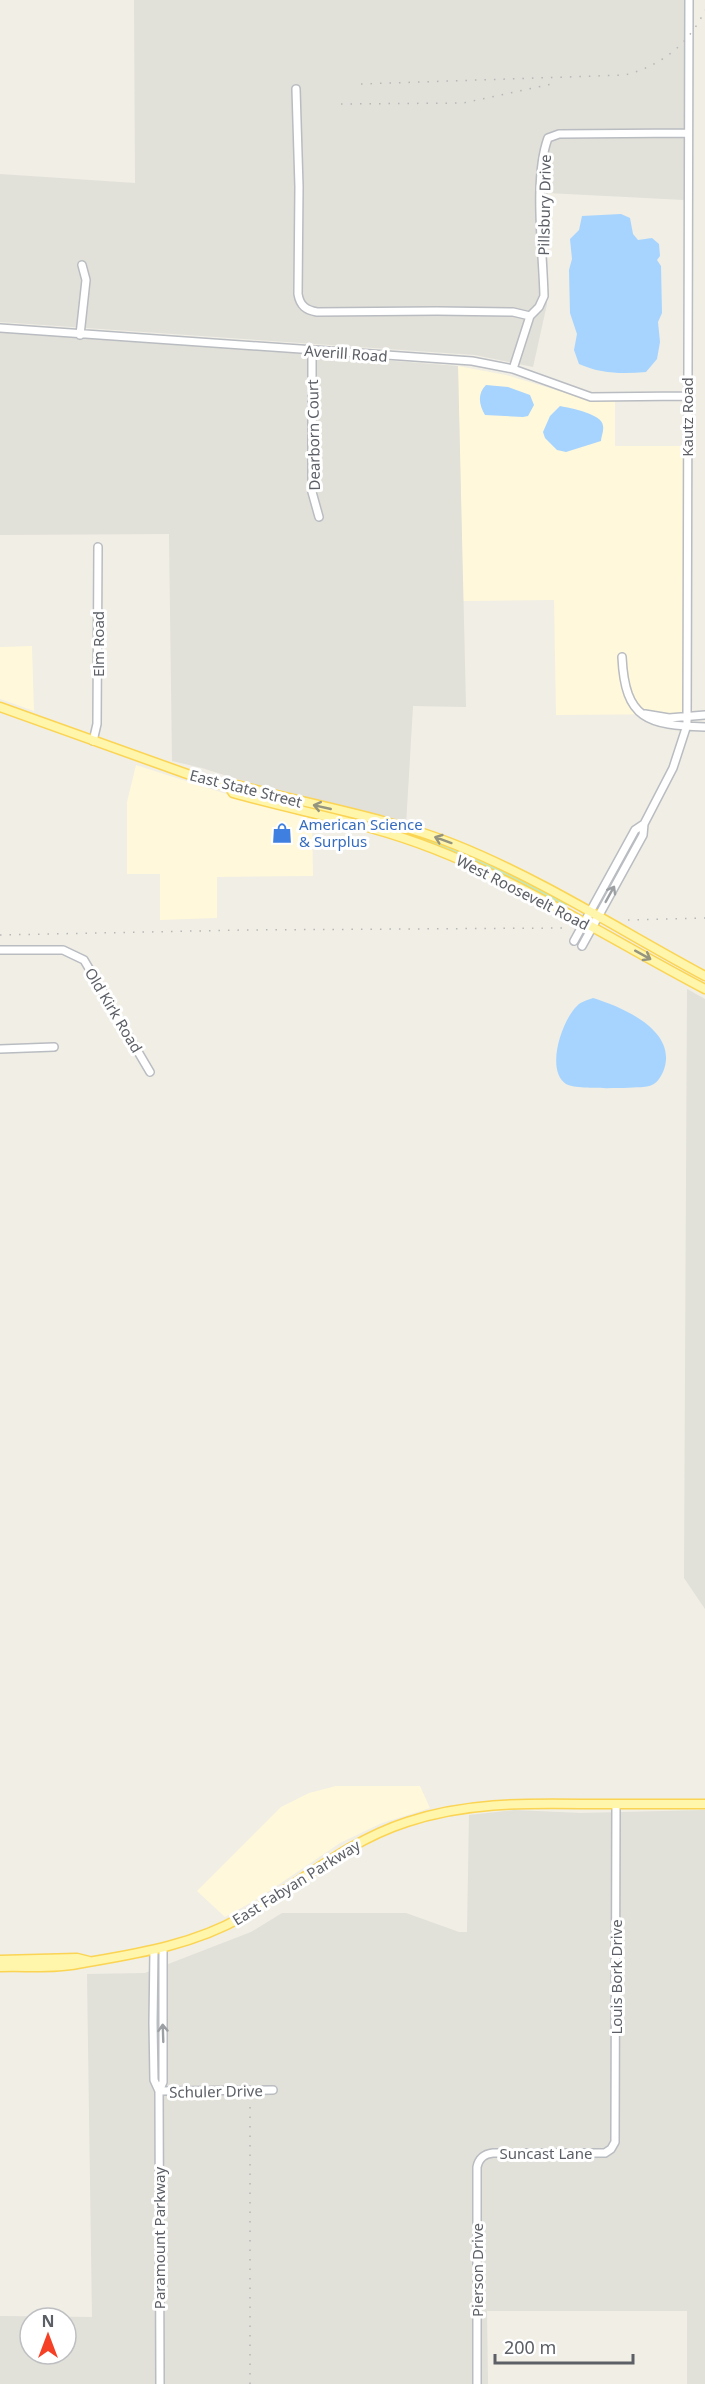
<svg xmlns="http://www.w3.org/2000/svg" width="705" height="2384" font-family="'Noto Sans',sans-serif">
  <rect width="100%" height="100%" fill="#f0eee5"/>
  <path fill="#fff8db" d="M 458,366 L 506,375 L 589,400 L 615,400 L 615,446 L 684,446 L 686,714 L 556,715 L 554,600 L 463,601 Z
    M 32,646 L 34,711 L 0,699 L 0,647 Z
    M 136,765 L 236,797 L 312,817 L 313,876 L 217,877 L 217,918 L 160,920 L 160,874 L 127,874 L 127,802 Z
    M 336,1786 L 420,1786 L 430,1808 L 382,1823 L 340,1843 L 259,1898 L 225,1917 L 197,1891 L 281,1807 L 309,1793 Z"/>
  <path fill="#e1e0d9" fill-rule="evenodd" d="M 134,0 L 685,0 L 684,200 L 548,193 L 547,304 L 533,367 L 475,355 L 0,322 L 0,174 L 135,183 Z
    M 0,330 L 458,366 L 466,707 L 413,706 L 406,825 L 284,794 L 202,768 L 172,761 L 169,534 L 0,535 Z
    M 687,989 L 705,999 L 705,1609 L 684,1578 Z
    M 514,1810 L 581,1813 L 705,1810 L 705,2384 L 687,2384 L 687,2311 L 487,2311 L 488,2384 L 0,2384 L 0,2316 L 92,2317 L 87,1974 L 145,1973 L 251,1932 L 282,1913 L 406,1913 L 459,1932 L 467,1932 L 469,1815 ZM 30,2318 L 66,2318 L 66,2354 L 30,2354 Z"/>
  <path fill="#c0e9c2" d="M 385,825 C 450,845 508,872 567,904 L 566,906 L 490,868 L 384,828 Z"/>
  <path fill="#a6d4ff" d="M 621,214 L 630,218 L 633,234 L 638,240 L 652,238 L 659,244 L 660,256 L 657,260 L 661,266 L 662,313 L 658,322 L 660,342 L 657,359 L 646,372 C 623,374 601,374 579,364 L 574,350 L 577,334 L 570,313 L 569,270 L 572,259 L 570,239 L 579,230 L 582,216 Z
    M 486,385 L 508,387 L 530,395 L 534,405 L 528,416 L 523,417 L 485,415 C 479,405 477,394 486,385 Z
    M 560,406 C 570,408 603,414 603,426 C 604,431 601,437 601,441 L 566,452 L 557,450 L 545,438 L 543,432 L 550,416 Z
    M 593,998 C 622,1007 680,1031 663,1072 C 658,1082 654,1086 643,1087 C 630,1088 575,1090 566,1084 C 545,1070 562,1020 577,1006 C 580,1002 588,1000 593,998 Z"/>
  <g fill="none" stroke-linecap="round" stroke-linejoin="round">
    <g stroke="#b9bcc1" stroke-width="10">
      <path id="minor" d="M 296,89 L 299,187 L 298,294 C 300,306 306,310 317,312 L 437,311 L 513,312 L 530,316
        M 0,328 L 472,361 L 513,369 L 591,397 L 687,396
        M 80,335 L 86,280 L 82,265
        M 312,351 L 312,492 L 319,517
        M 513,369 L 530,316 L 539,307 L 544,296 C 543,251 533,179 548,138 L 559,134 L 688,133
        M 622,657 C 625,720 648,725 705,727
        M 645,714 L 669,718 L 705,715
        M 93,741 L 97,724 L 98,547
        M 574,941 L 635,830 L 644,824
        M 582,946 L 643,835 L 644,824 L 673,768 L 687,725 L 689,0
        M 0,950 L 63,950 L 84,960 L 150,1072
        M 0,1049 L 54,1047
        M 154,1950 L 153,2023 L 154,2080 L 159,2091
        M 159,2091 L 273,2090
        M 160,2384 L 159,2091 L 163,2082 L 163,1948
        M 477,2384 L 477,2167 C 479,2158 484,2154 493,2153 L 605,2153 L 611,2149 L 615,2142 L 616,1804"/>
    </g>
    <g stroke="#fbd453" stroke-width="11">
      <path id="major" d="M 0,707 L 190,775 L 229,787 L 237,785 C 310,805 386,817 456,845 C 543,880 623,932 705,976
        M 229,787 L 233,793 C 300,812 369,823 434,849 C 529,886 615,942 705,989
        M 0,1960 L 77,1958 L 89,1961
        M 0,1967 C 25,1966 53,1969 77,1964 C 134,1954 191,1946 242,1917 C 298,1885 345,1842 407,1822 C 464,1803 522,1803 582,1804 C 623,1804 664,1804 705,1804"/>
    </g>
    <use href="#minor" stroke="#fff" stroke-width="7"/>
    <use href="#major" stroke="#fff5ab" stroke-width="8"/>
    <path stroke="#b6b7b7" stroke-width="1.5" stroke-dasharray="1.5 8" stroke-linecap="butt" d="M 361,84 L 625,75 C 661,66 690,43 705,10
      M 341,104 L 463,103 L 552,84
      M 628,920 L 705,918
      M 0,935 L 244,930 L 563,928
      M 250,2384 L 250,2104"/>
  </g>
  <defs><path id="oneway-shaft" d="M-6 0H5M1.5-3L5.5 0L1.5 3" fill="none" stroke-width="1.6" stroke-linecap="round" stroke-linejoin="round" transform="scale(1.5)"/></defs>
  <g stroke="#95947e">
    <use href="#oneway-shaft" transform="translate(322 807) rotate(-167)"/>
    <use href="#oneway-shaft" transform="translate(443 840) rotate(-160)"/>
    <use href="#oneway-shaft" transform="translate(643 955) rotate(29)"/>
  </g>
  <g stroke="#9da0a3">
    <use href="#oneway-shaft" transform="translate(610 894) rotate(-61)"/>
    <use href="#oneway-shaft" transform="translate(163 2033) rotate(-92)"/>
  </g>
  <defs>
    <g id="shop-bare" transform="scale(1.62)"><path d="M-5-2.5h2.3a2.7 3.5 0 0 1 5.4 0H5L5.5 6h-11ZM-1.5-2.5h3a1.5 2.3 0 0 0-3 0Z" fill="#3f7fe0" stroke="#fff" stroke-width="2.5" paint-order="stroke"/></g>
  </defs>
  <g fill-rule="evenodd">
    <use href="#shop-bare" x="282" y="833"/>
  </g>
  <g text-anchor="middle" dominant-baseline="central" stroke-width="6" stroke-linejoin="round" paint-order="stroke">
    <g font-size="15" fill="#5c6066" stroke="#fff">
      <text transform="translate(544 205) rotate(-89)">Pillsbury Drive</text>
      <text transform="translate(346 353) rotate(4)">Averill Road</text>
      <text transform="translate(687 417) rotate(-90)">Kautz Road</text>
      <text transform="translate(313 435) rotate(-91)">Dearborn Court</text>
      <text transform="translate(98 644) rotate(-90)">Elm Road</text>
      <text transform="translate(246 788) rotate(14)">East State Street</text>
      <text transform="translate(523 892) rotate(27)">West Roosevelt Road</text>
      <text transform="translate(114 1010) rotate(59)">Old Kirk Road</text>
      <text transform="translate(296 1882) rotate(-32)">East Fabyan Parkway</text>
      <text transform="translate(616 1977) rotate(-90)">Louis Bork Drive</text>
      <text transform="translate(216 2091) rotate(-1)">Schuler Drive</text>
      <text x="546" y="2153">Suncast Lane</text>
      <text transform="translate(159 2238) rotate(-90)">Paramount Parkway</text>
      <text transform="translate(477 2270) rotate(-90)">Pierson Drive</text>
    </g>
    <g font-size="15" fill="#366cbe" stroke="#fff" text-anchor="start">
      <text x="299" y="824">American Science<tspan x="299" dy="17">&amp; Surplus</tspan></text>
    </g>
  </g>
  <g transform="translate(48 2336)"><circle r="28" fill="#ffffff" stroke="#bebfc2" stroke-width="1.5"/>
  <path d="M0-4.5L10 22L0 15L-10 22Z" fill="#f54025"/>
  <text y="-9" font-size="16" font-weight="bold" text-anchor="middle" fill="#5c6066">N</text>
  </g>
  <path d="M495 2354v9h138v-9" fill="none" stroke="#5c6066" stroke-width="3"/>
  <text x="504" y="2354" font-size="18" fill="#5c6066" stroke="#ffffff" stroke-width="4.5" paint-order="stroke">200 m</text>
</svg>
